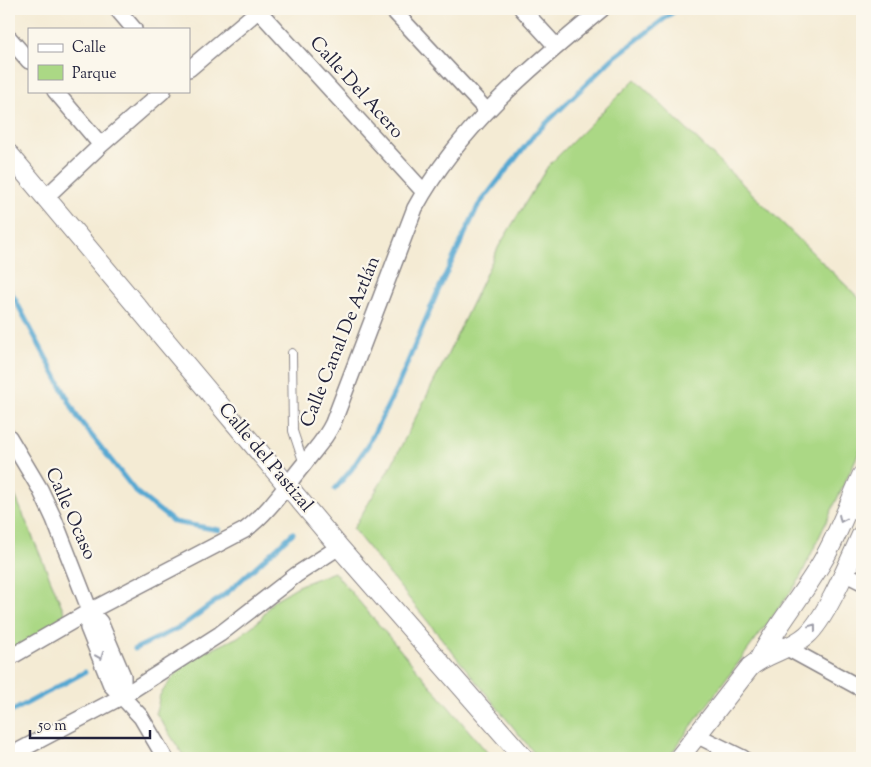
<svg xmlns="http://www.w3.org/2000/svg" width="871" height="767" font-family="'Sorts Mill Goudy',serif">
  <rect width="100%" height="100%" fill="#fbf7ec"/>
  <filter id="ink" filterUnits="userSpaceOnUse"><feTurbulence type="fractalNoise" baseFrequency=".02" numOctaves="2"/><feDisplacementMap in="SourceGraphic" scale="10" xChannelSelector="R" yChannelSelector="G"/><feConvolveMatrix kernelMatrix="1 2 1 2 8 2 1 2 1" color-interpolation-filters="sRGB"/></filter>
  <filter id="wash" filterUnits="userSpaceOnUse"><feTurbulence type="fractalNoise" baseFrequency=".0096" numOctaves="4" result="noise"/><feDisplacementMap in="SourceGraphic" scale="20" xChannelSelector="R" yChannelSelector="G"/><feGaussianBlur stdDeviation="1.12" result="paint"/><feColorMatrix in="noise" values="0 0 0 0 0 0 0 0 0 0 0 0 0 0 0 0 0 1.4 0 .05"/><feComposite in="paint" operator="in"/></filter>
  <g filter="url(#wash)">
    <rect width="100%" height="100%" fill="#f4ebd4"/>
    <path fill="#abd885" stroke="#667d60" d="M 635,79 L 862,301 L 862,446 L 798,582 L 668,758 L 538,758 L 353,529 L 392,464 L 447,356 L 499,246 L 548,166 Z
      M 9,481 L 68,621 L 9,655 Z
      M 334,572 L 492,758 L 185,758 L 156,713 L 160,695 L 178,670 L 197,652 L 213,649 L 238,637 L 260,620 L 273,601 L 300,585 Z"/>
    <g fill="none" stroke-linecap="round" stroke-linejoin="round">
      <path stroke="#57a8d2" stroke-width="5" d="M 9,288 L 78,418 L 136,492 L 174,522 L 219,530
        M 335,489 L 351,470 L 368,445 L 398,385 L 437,293 L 478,206 L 534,135 L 612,59 L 677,9
        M 135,649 L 182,626 L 228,592 L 293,533
        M 9,713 L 85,672"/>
    </g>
  </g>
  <g filter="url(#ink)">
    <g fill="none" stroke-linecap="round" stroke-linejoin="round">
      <g stroke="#8b8688" stroke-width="10">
        <path id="service" d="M 292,353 L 293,431 L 304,464"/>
      </g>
      <g stroke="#8b8688" stroke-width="18">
        <path id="minor" d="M 117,9 L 134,29
          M 257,9 L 424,192
          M 392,9 L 487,111
          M 522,9 L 556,46
          M 9,38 L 29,61
          M 189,69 L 260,9
          M 55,91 L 101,145
          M 46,197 L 101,145 L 163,91
          M 9,437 L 40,489 L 54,519 L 90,611 L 100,622 L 123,676 L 123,696
          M 844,573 L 862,582
          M 90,611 L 88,628 L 111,685 L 141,717 L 165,758
          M 778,643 L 862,689
          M 9,658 L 90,611 L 245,530 C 269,512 285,487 304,464 C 315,449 325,440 333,423 L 415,208 C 459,127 532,66 602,9
          M 696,735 L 743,758
          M 9,756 L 123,696 L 220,634 L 296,575 L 339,547"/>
      </g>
      <g stroke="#8b8688" stroke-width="21">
        <path id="tertiary" d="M 9,154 L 339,547 L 524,758
          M 758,661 C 776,626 802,596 822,562 C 838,535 849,504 862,475
          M 679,758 L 750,667 C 766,653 790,650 807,635 C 827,617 850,560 862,534"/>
      </g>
      <use href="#service" stroke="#fff" stroke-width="8"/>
      <use href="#minor" stroke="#fff" stroke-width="15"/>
      <use href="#tertiary" stroke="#fff" stroke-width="19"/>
    </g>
    <defs><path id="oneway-chevron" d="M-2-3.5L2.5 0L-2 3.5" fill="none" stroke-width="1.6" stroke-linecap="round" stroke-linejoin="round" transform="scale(1.25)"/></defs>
    <g stroke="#9c9ca7">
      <use href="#oneway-chevron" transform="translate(842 519) rotate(115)"/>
      <use href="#oneway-chevron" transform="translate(813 627) rotate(-53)"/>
      <use href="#oneway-chevron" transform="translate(100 656) rotate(68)"/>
    </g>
  </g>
  <g text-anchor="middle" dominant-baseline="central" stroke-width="4.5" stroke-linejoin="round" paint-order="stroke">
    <g font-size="19" fill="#22223b" stroke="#fbf7ec">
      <text transform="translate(356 88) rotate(48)">Calle Del Acero</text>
      <text transform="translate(341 342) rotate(-68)">Calle Canal De Aztlán</text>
      <text transform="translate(265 458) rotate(50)">Calle del Pastizal</text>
      <text transform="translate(70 514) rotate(66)">Calle Ocaso</text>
    </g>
  </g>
  <rect width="871" height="767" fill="none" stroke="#fbf7ec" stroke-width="30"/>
  <rect x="28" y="28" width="162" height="65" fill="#fbf7ec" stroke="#a4a2a5"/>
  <rect x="38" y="44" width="25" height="8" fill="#ffffff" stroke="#a4a2a5"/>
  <text x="72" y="52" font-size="15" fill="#22223b">Calle</text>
  <rect x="38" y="65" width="25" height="15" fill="#abd885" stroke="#a4a2a5"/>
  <text x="72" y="78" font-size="15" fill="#22223b">Parque</text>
  <path d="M30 730v8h120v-8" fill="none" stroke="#22223b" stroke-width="2.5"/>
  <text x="38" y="730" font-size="15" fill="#22223b" stroke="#fbf7ec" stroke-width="4" paint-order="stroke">50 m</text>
</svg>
